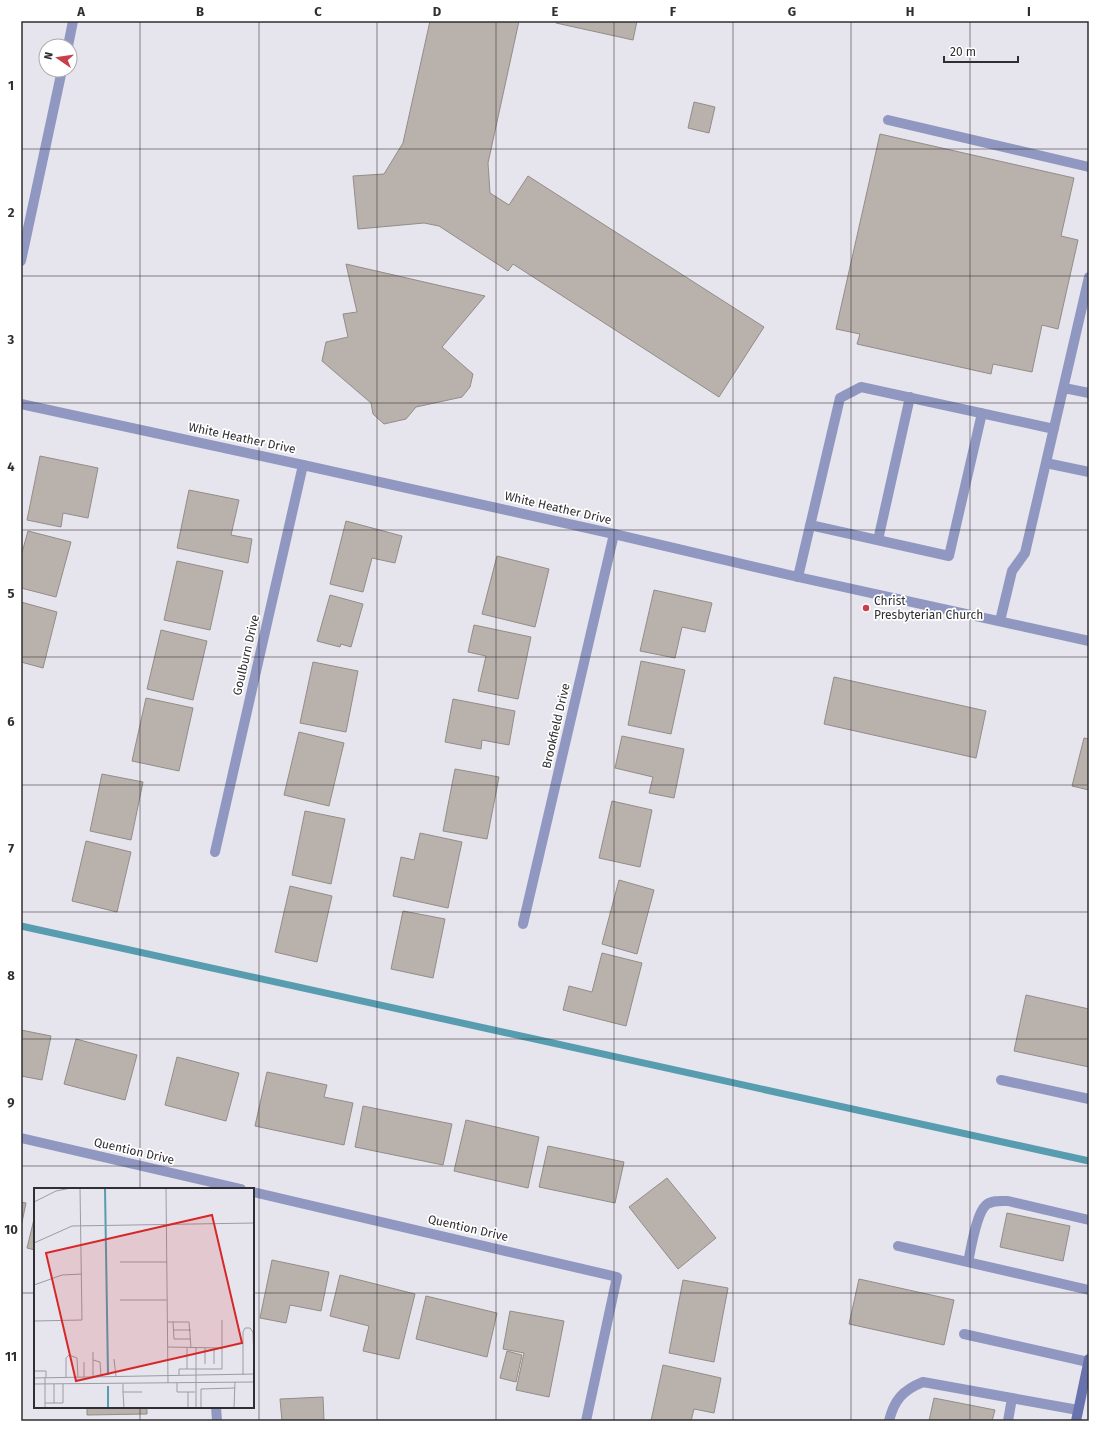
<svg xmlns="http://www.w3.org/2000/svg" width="1110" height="1442" font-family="'Fira Sans',sans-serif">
  <rect width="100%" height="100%" fill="#e6e4ed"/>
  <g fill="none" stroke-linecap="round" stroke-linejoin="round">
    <path stroke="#589caf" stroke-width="7" d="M 21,926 L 1089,1161"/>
  </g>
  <path fill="#b9b1ac" stroke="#938c87" d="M 430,21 L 519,21 L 488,163 L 490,193 L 509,205 L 528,176 L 764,327 L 719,397 L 513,264 L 508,271 L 439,226 L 424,223 L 358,229 L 353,176 L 384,174 L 403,143 Z
    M 556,21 L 637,21 L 633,40 L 556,23 Z
    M 694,102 L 715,107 L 709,133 L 688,128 Z
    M 880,134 L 1074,178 L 1061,236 L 1078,240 L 1058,329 L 1042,325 L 1032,372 L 993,364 L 991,374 L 857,344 L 860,334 L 836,329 Z
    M 346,264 L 485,296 L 442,347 L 473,374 L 470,387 L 462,397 L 416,407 L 406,419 L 384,424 L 373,414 L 371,403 L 322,361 L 326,342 L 348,337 L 343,314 L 357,312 Z
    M 40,456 L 98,468 L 88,518 L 63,513 L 61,527 L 27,520 Z
    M 189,490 L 239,500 L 231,535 L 252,539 L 248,563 L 177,548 Z
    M 346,521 L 402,536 L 395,563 L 372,558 L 363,592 L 330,584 Z
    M 28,531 L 71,542 L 56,597 L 21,588 L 21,556 Z
    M 497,556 L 549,569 L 535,627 L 482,614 Z
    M 177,561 L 223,571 L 210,630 L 164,620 Z
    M 654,590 L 712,603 L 705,632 L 682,627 L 675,658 L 640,651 Z
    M 330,595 L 363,604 L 351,647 L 341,644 L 340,647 L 317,641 Z
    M 21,602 L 57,612 L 43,668 L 21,662 Z
    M 474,625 L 531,637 L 518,699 L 478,691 L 486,656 L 468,652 Z
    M 161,630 L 207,641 L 193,700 L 147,689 Z
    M 641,661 L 685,670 L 671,734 L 628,725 Z
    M 313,662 L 358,671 L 346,732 L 300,723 Z
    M 834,677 L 986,711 L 976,758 L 824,724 Z
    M 146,698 L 193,708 L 179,771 L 132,761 Z
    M 453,699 L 515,711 L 509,745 L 482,740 L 481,749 L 445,742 Z
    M 299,732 L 344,743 L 329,806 L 284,795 Z
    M 622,736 L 684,749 L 674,798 L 649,793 L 653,777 L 615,768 Z
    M 1084,738 L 1089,739 L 1089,790 L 1072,786 Z
    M 455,769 L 499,777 L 487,839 L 443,831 Z
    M 102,774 L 143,782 L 131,840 L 90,831 Z
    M 612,801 L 652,810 L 640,867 L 599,858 Z
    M 305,811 L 345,819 L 331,884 L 292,875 Z
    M 420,833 L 462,842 L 448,908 L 393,896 L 401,857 L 414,860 Z
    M 86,841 L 131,852 L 117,912 L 72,901 Z
    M 619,880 L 654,890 L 637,954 L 602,944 Z
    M 290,886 L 332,896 L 317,962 L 275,952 Z
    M 403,911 L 445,919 L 433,978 L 391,969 Z
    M 602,953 L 642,963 L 626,1026 L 563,1010 L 569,986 L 592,992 Z
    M 1026,995 L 1089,1009 L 1089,1067 L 1014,1051 Z
    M 21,1030 L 51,1036 L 42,1080 L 21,1076 Z
    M 76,1039 L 137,1055 L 125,1100 L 64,1084 Z
    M 177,1057 L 239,1073 L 226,1121 L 165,1105 Z
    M 267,1072 L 327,1085 L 324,1097 L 353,1103 L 344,1145 L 255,1126 Z
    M 363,1106 L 452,1124 L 443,1165 L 355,1147 Z
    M 466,1120 L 539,1137 L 528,1188 L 454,1171 Z
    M 548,1146 L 624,1162 L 615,1203 L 539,1187 Z
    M 667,1178 L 716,1238 L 678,1269 L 629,1207 Z
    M 21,1202 L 26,1203 L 21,1227 Z
    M 1007,1213 L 1070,1226 L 1063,1261 L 1000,1247 Z
    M 35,1215 L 35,1250 L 27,1248 Z
    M 272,1260 L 329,1272 L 321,1311 L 290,1305 L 286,1323 L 260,1318 Z
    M 340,1275 L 415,1294 L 399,1359 L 363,1351 L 369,1326 L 330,1316 Z
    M 859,1279 L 954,1300 L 944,1345 L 849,1324 Z
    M 683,1280 L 728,1288 L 714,1362 L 669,1353 Z
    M 426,1296 L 497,1313 L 487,1357 L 416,1339 Z
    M 510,1311 L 564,1321 L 549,1397 L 516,1390 L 524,1353 L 503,1349 Z
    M 507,1351 L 522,1355 L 516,1382 L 500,1378 Z
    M 663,1365 L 721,1378 L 714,1413 L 694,1409 L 691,1421 L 651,1421 Z
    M 323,1397 L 324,1421 L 282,1421 L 280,1399 Z
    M 934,1398 L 995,1410 L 992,1421 L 929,1421 Z
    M 87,1407 L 147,1407 L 147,1414 L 87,1415 Z"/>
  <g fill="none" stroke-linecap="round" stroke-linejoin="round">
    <path stroke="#9098c1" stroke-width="10" d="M 888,120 L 1089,167
      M 1064,388 L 1089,393
      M 1046,463 L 1089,472
      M 810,525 L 949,556 L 982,413
      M 878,540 L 910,397
      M 798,577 L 840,398 L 861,387 L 1054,429
      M 1000,621 L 1012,571 L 1025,553 L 1089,277
      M 1001,1080 L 1089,1099
      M 898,1246 L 1089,1290
      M 968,1262 C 971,1249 976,1214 986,1205 C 992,1200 1001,1201 1008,1201 L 1089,1220
      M 964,1334 L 1088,1362
      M 889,1421 C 894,1400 903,1390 923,1382 L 1078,1410
      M 1008,1421 L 1012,1398"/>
    <path stroke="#9098c1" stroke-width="10" d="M 68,46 L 73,21
      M 21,261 L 62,70
      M 215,852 L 303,465
      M 523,924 L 614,534
      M 21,1138 L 241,1189
      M 253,1192 L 617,1277 L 586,1421
      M 216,1407 L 217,1421"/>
    <path stroke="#9098c1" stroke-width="10" d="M 21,404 L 303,465 L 614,534 L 798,577 L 1089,641"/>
    <path stroke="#6872ad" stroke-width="10" d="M 1076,1421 L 1089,1359"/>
  </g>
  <path fill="none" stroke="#2f2e32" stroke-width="1" stroke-opacity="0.55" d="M 140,21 L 140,1189M 259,21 L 259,1421M 377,21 L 377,1421M 496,21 L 496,1421M 614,21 L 614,1421M 733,21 L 733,1421M 851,21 L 851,1421M 970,21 L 970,1421M 21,149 L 1089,149M 21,276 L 1089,276M 21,403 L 1089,403M 21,530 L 1089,530M 21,657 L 1089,657M 21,785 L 1089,785M 21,912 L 1089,912M 21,1039 L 1089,1039M 21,1166 L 1089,1166M 21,1293 L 35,1293M 253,1293 L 1089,1293M 140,1407 L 140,1421"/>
  <circle fill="#cc3c4a" stroke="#fff" stroke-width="1.5" cx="866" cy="608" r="4"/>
  <g text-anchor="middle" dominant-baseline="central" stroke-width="3.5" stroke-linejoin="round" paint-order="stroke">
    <g font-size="12" fill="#2f2e32" stroke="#fff">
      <text transform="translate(242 438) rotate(12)">White Heather Drive</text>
      <text transform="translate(558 508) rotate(13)">White Heather Drive</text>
      <text transform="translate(246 655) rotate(-77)">Goulburn Drive</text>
      <text transform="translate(556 726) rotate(-77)">Brookfield Drive</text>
      <text transform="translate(134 1151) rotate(13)">Quention Drive</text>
      <text transform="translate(468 1228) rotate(13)">Quention Drive</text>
    </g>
    <g font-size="12" fill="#2f2e32" stroke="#fff" text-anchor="start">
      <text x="874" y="601">Christ<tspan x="874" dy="14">Presbyterian Church</tspan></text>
    </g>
  </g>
  <g transform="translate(34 1188)">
    <rect width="220" height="220" fill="#e6e4ed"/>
    <path fill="none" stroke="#589caf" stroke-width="2" d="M 71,0 L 74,187M 74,198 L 74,220"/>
    <path fill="none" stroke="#9d9ba2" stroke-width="1" d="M 132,0 L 134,195M 0,14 L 22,3 L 37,0M 0,55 L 38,38 L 220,35M 86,74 L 133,74M 0,97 L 28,87 L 48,86M 86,112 L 133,112M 0,133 L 48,132 L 46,0M 133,134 L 155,134 L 157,160M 139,134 L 140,151 L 157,151M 139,142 L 157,142M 133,159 L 188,160M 153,160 L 153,181 L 188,181 L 188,132M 171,160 L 171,176M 180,160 L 180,176M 59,164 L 59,189M 80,171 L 82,188M 59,172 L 66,174 L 67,188M 50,174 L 50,189M 0,183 L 12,183 L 12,189M 145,187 L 145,181 L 153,181M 209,187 L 209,144 L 211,140 L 216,140 L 219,144 L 220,174M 11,189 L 11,220M 32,189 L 32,170 L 35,167 L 43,170 L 44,189M 0,190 L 220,186M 143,195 L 143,204 L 161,204M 0,196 L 220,194M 89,196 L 89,204 L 108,204M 89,204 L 90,220M 154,204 L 154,220M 11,215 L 29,215 L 29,196M 20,215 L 20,196M 162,220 L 162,160M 167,220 L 167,201 L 201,200M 200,220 L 201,194"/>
    <path fill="#d62828" fill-opacity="0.15" stroke="#d62828" stroke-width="2" d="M 178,27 L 208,155 L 42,193 L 12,65 Z"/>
    <rect width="220" height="220" fill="none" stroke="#2f2e32" stroke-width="2"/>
  </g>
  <rect width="1110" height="1442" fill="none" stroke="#ffffff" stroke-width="44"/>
  <g transform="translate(58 58) rotate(283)"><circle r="19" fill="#ffffff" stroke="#acabad"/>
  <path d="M0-3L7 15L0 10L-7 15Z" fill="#cc3c4a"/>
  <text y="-6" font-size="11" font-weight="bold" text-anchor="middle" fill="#2f2e32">N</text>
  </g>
  <path d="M944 56v6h74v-6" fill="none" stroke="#2f2e32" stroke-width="2"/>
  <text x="950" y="56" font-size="12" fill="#2f2e32" stroke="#ffffff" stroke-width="3" paint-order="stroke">20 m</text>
  <rect x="22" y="22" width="1066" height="1398" fill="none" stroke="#2f2e32" stroke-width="1.5"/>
  <g font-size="13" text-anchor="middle" font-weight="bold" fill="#2f2e32">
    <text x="81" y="16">A</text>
    <text x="200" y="16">B</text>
    <text x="318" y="16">C</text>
    <text x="437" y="16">D</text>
    <text x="555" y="16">E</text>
    <text x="673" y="16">F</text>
    <text x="792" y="16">G</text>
    <text x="910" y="16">H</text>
    <text x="1029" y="16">I</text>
    <text x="11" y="90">1</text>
    <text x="11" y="217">2</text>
    <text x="11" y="344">3</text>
    <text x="11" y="471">4</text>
    <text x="11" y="598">5</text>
    <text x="11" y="726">6</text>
    <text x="11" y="853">7</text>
    <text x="11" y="980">8</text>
    <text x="11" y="1107">9</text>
    <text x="11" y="1234">10</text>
    <text x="11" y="1361">11</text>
  </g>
</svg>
